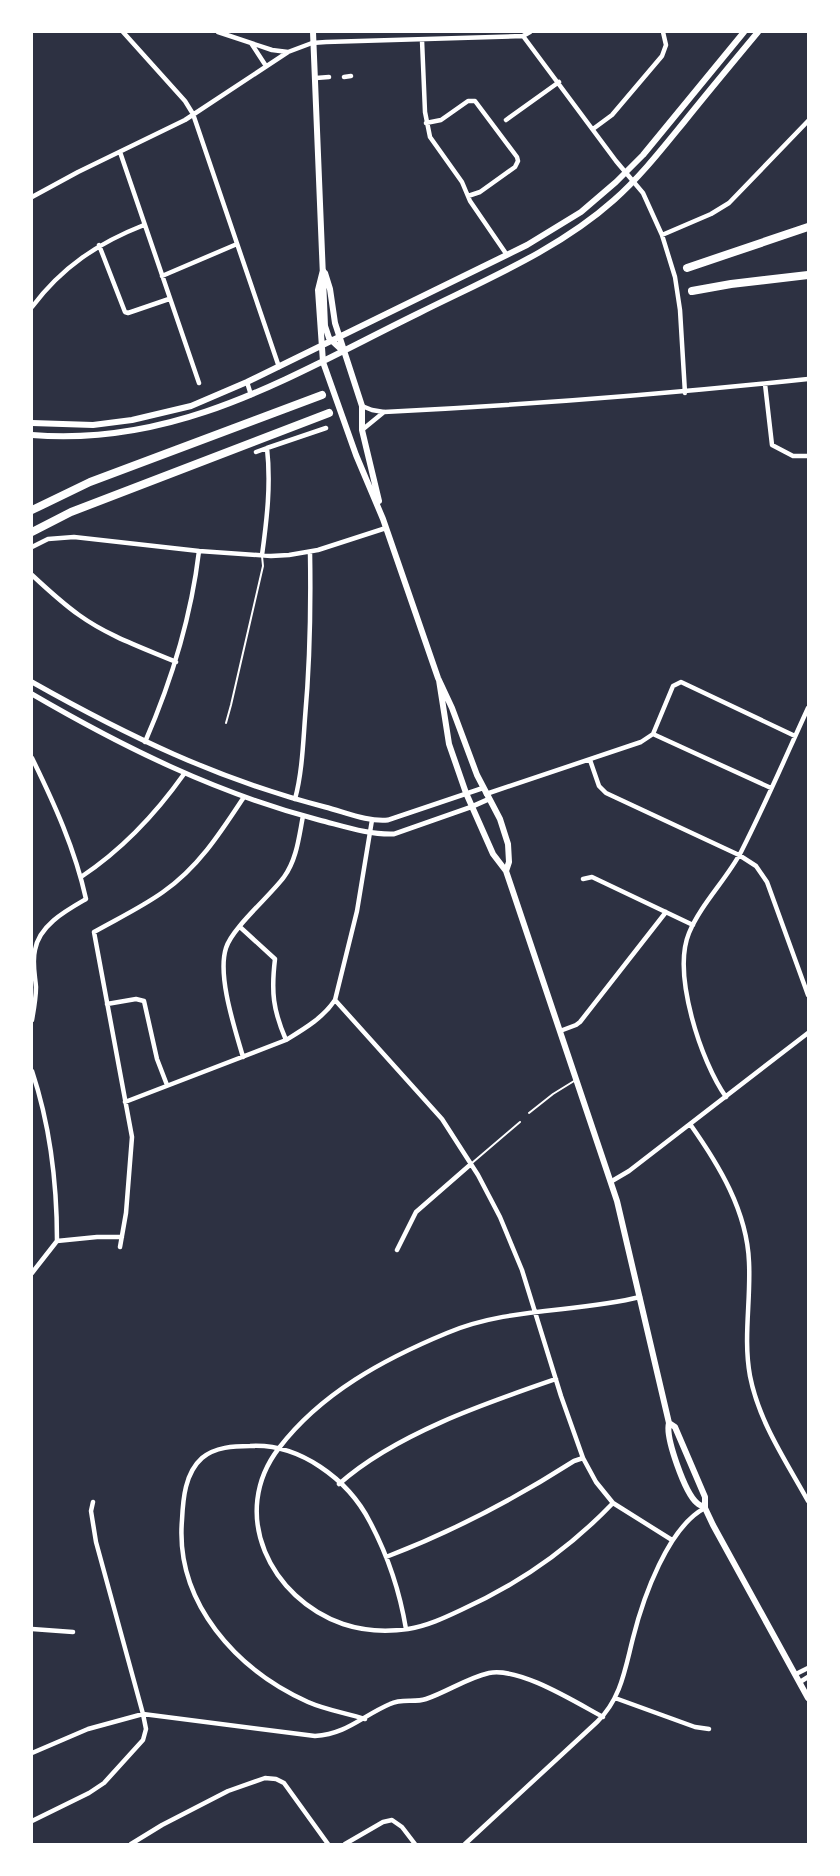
<svg xmlns="http://www.w3.org/2000/svg" width="840" height="1876" font-family="'Roboto Serif',serif">
  <rect width="100%" height="100%" fill="#2d3142"/>
  <g fill="none" stroke-linecap="round" stroke-linejoin="round">
    <path stroke="#fff" stroke-width="2" d="M 226,723 L 231,705 L 263,566 L 262,556
      M 529,1113 L 553,1094 L 574,1081
      M 472,1163 L 520,1122"/>
    <path stroke="#fff" stroke-width="4.5" d="M 123,32 L 185,101 L 193,114 L 279,367
      M 218,32 L 272,50 L 288,52
      M 523,36 L 616,161 L 643,193 L 662,235 L 675,277 L 680,310 L 685,393
      M 422,40 L 425,112 L 430,137 L 462,182 L 470,201 L 507,255
      M 251,43 L 266,66
      M 344,77 L 351,76
      M 316,78 L 329,77
      M 506,120 L 559,82
      M 426,123 L 441,120 L 468,101 L 475,101 L 517,157 L 518,161 L 515,167 L 480,192 L 468,196
      M 593,129 L 612,115 L 662,56 L 666,45 L 663,32
      M 120,152 L 199,383
      M 32,197 L 78,172 L 185,120 L 288,52 L 312,43 L 326,42 L 523,36 L 530,32
      M 662,235 L 711,214 L 729,203 L 808,121
      M 99,245 L 125,312 L 128,313 L 169,299
      M 162,276 L 237,244
      M 32,307 C 62,267 98,243 144,225
      M 247,382 L 251,395
      M 765,384 L 772,445 L 793,456 L 808,456
      M 362,406 L 372,410 L 384,412 C 526,405 667,394 808,379
      M 362,430 L 384,412
      M 256,452 L 267,448
      M 32,547 L 48,539 L 74,537 L 199,551 L 271,556 L 289,555 L 318,550 L 386,528
      M 262,555 C 267,519 271,484 267,448 L 326,428
      M 32,575 C 47,589 62,603 79,615 C 108,636 143,648 176,662
      M 653,734 L 673,686 L 681,682 L 795,736
      M 653,734 L 771,788
      M 145,742 C 172,680 191,618 199,551
      M 32,758 C 54,803 75,849 86,899 C 67,910 39,925 35,950 C 32,962 35,975 36,987 C 36,998 34,1009 32,1020
      M 590,760 L 599,786 L 606,793 L 739,855 L 756,866 L 767,882 L 808,995
      M 486,794 L 641,742 L 653,734
      M 295,799 C 302,773 303,745 305,718 C 310,662 311,608 310,552
      M 81,877 C 123,849 155,815 184,774
      M 583,879 L 592,877 L 693,925
      M 240,927 L 275,959 C 271,992 273,1010 286,1040
      M 335,1000 L 442,1119 L 478,1175 L 500,1217 L 522,1270 L 561,1396 L 583,1458 L 596,1482 L 613,1503 L 672,1540
      M 107,1004 L 136,999 L 144,1001 L 157,1059 L 167,1085
      M 560,1031 L 576,1025 L 580,1022 L 666,912
      M 243,1057 C 235,1029 217,976 226,948 C 232,928 270,896 284,877 C 297,859 299,836 303,816
      M 32,1071 C 50,1125 57,1184 57,1241
      M 726,1097 C 701,1062 672,974 689,933 C 701,904 726,880 741,852 C 765,805 786,756 808,708
      M 125,1102 L 286,1040 C 304,1029 323,1018 335,1000 L 357,911 L 372,820
      M 690,1124 C 719,1165 747,1211 749,1262 C 751,1300 743,1338 750,1376 C 759,1422 786,1461 808,1501
      M 612,1181 L 629,1171 L 808,1033
      M 57,1241 L 97,1237 L 122,1237
      M 120,1247 L 126,1213 L 132,1137 L 94,932 C 117,919 142,907 163,892 C 198,868 221,832 244,797
      M 397,1250 L 416,1212 L 471,1164
      M 32,1273 L 57,1241
      M 339,1484 C 395,1434 486,1403 556,1379
      M 613,1503 C 569,1549 519,1584 461,1610 C 444,1618 427,1626 408,1629 C 387,1632 364,1631 343,1624 C 271,1599 228,1514 279,1448 C 321,1393 384,1359 447,1333 C 508,1307 576,1313 640,1297
      M 386,1557 C 454,1531 513,1500 574,1461 L 583,1458
      M 32,1629 L 73,1632
      M 796,1674 L 808,1668
      M 800,1682 L 808,1677
      M 615,1698 L 695,1727 L 709,1729
      M 365,1719 C 346,1713 326,1710 308,1702 C 237,1670 175,1603 182,1520 C 183,1499 185,1473 202,1458 C 215,1447 234,1446 250,1446 C 299,1443 348,1479 370,1522 C 387,1554 400,1593 406,1629
      M 32,1753 L 88,1729 L 143,1714 L 315,1736 C 347,1734 362,1716 390,1704 C 402,1698 414,1703 426,1699 C 447,1692 467,1678 489,1673 C 520,1667 575,1702 603,1717
      M 32,1821 L 89,1793 L 104,1783 L 143,1740 L 146,1729 L 143,1714 L 96,1542 L 91,1511 L 93,1502
      M 131,1844 L 162,1825 L 228,1791 L 265,1778 L 276,1779 L 284,1783 L 328,1844
      M 345,1844 L 383,1822 L 392,1820 L 402,1827 L 415,1844
      M 465,1844 L 597,1722 C 621,1699 625,1669 633,1638 C 643,1598 668,1527 705,1508"/>
    <path stroke="#fff" stroke-width="5" d="M 32,682 C 126,735 219,780 325,807 C 345,812 367,822 388,820 L 483,788
      M 32,694 C 123,747 216,793 319,820 C 343,826 369,835 394,834 L 471,807 L 489,799"/>
    <path stroke="#fff" stroke-width="6" d="M 313,32 L 325,326 L 329,338 L 343,351
      M 323,270 L 318,290 L 323,362 L 356,455 L 383,519 L 438,678 L 452,708 L 477,775 L 500,819 L 508,844 L 509,862 L 506,871
      M 325,273 L 330,289 L 335,323 L 362,406 L 362,430 L 379,501
      M 32,423 L 93,425 L 132,420 L 191,406 L 247,382 L 527,245 L 581,212 L 616,182 L 643,155 L 744,32
      M 32,435 C 179,447 292,375 419,313 C 485,280 558,250 614,200 C 640,177 662,149 684,122 C 708,92 733,62 758,32
      M 439,680 L 449,744 L 466,793 L 493,854 L 506,871 L 617,1201 L 669,1423 C 665,1437 685,1493 697,1503 C 699,1505 702,1506 705,1508
      M 669,1423 L 675,1427 L 705,1497 L 705,1508 L 713,1525 L 808,1698"/>
    <path stroke="#fff" stroke-width="8" d="M 687,268 L 808,227
      M 692,291 L 731,284 L 808,275
      M 32,510 L 90,482 L 322,395
      M 32,532 L 71,512 L 329,413"/>
  </g>
  <rect width="840" height="1876" fill="none" stroke="#ffffff" stroke-width="66"/>
</svg>
